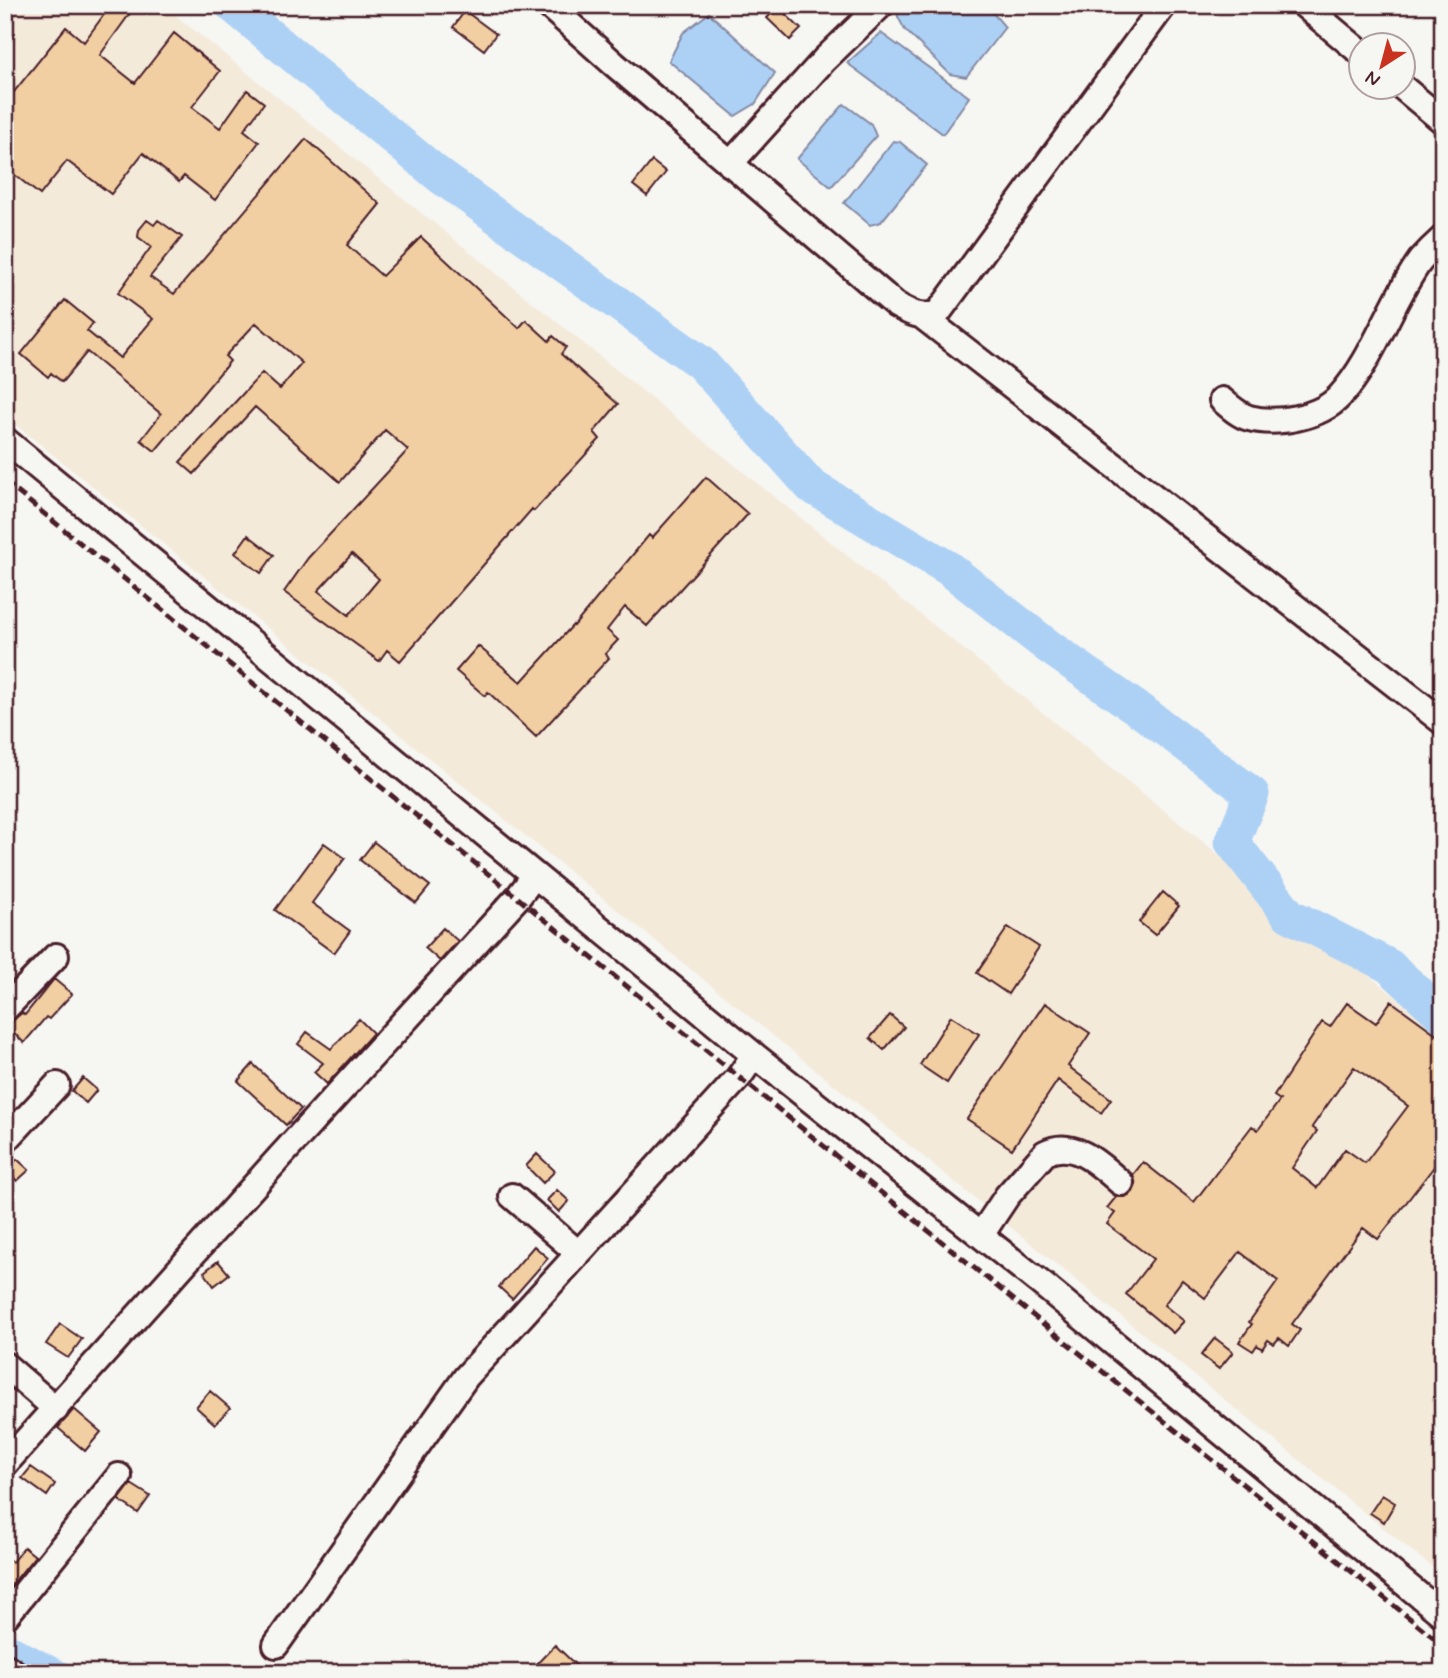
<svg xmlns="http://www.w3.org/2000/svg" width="1448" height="1678" font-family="Mynerve,sans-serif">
  <rect width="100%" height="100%" fill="#f6f6f2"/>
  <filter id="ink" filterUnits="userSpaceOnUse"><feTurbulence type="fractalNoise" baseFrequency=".0143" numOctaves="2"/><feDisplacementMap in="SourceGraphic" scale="14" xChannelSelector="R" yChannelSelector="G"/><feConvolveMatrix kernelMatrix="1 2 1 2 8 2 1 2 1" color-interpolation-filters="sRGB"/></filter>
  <g filter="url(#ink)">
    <path fill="#f4eada" d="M 5,5 L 163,5 L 1443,1035 L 1443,1576 L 5,416 Z"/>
    <path fill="#add1f5" stroke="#858aa4" stroke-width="2" d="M 897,5 L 986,5 L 1005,27 L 966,77 L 950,74 L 905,30 L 898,17 Z
      M 709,13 L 775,73 L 755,104 L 735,116 L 669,61 L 683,33 Z
      M 881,33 L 969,97 L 943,134 L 847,63 Z
      M 844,104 L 871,124 L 876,136 L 831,187 L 797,159 Z
      M 893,141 L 900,142 L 927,165 L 881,222 L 870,225 L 844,203 Z"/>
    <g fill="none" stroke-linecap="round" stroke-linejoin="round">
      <path stroke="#add1f5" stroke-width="19" d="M 5,1641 L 65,1673"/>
      <path stroke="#add1f5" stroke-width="35" d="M 232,5 L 440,176 L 701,363 L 811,486 L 948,568 L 1049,647 L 1145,714 L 1252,794 L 1232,842 L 1289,915 L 1389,966 L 1443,1016"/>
    </g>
    <path fill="#f1cfa2" stroke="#4a1f2b" stroke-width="2" fill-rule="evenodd" d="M 111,5 L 136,5 L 100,55 L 135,83 L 174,33 L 220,71 L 192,107 L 220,128 L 247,90 L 264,103 L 244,130 L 259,142 L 215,200 L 184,176 L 179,182 L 143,153 L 111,194 L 67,161 L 40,195 L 5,167 L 5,103 L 66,27 L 84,42 Z
      M 778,7 L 801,29 L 790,40 L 767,18 Z
      M 465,11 L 496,34 L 484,50 L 453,27 Z
      M 306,139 L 380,204 L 347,245 L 382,276 L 421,237 L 519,328 L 526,320 L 549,341 L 553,336 L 566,347 L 561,354 L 618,404 L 594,432 L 600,439 L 534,511 L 532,509 L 400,661 L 387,650 L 379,661 L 284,592 L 308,558 L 408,450 L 385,430 L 340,482 L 255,407 L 194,474 L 180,462 L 262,373 L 280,389 L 302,363 L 256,323 L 225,356 L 230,361 L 155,451 L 141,440 L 161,414 L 92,356 L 87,352 L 62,382 L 51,373 L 48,377 L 21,354 L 65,300 L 93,323 L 87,331 L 120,358 L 153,319 L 118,293 L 151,247 L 138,237 L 139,230 L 147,220 L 154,225 L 158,220 L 182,237 L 150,277 L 174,294 ZM 352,554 L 379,579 L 349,615 L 318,591 Z
      M 652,161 L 666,172 L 647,196 L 633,185 Z
      M 706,477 L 748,514 L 647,626 L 625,607 L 607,630 L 618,640 L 605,654 L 609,658 L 536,737 L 488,692 L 485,696 L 456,671 L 478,646 L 521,682 L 573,625 L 574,626 L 649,535 L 652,538 Z
      M 248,535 L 274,555 L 261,573 L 235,553 Z
      M 374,842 L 430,886 L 416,903 L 360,860 Z
      M 324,843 L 345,858 L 312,903 L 350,931 L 334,953 L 275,910 Z
      M 1163,892 L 1179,906 L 1155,935 L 1139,922 Z
      M 1008,927 L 1039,947 L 1008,994 L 977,973 Z
      M 443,928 L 458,941 L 440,961 L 425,948 Z
      M 54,979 L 72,994 L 49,1019 L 46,1017 L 24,1043 L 6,1025 L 22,1013 L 25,1015 Z
      M 1391,1001 L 1443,1039 L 1443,1155 L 1378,1239 L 1363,1228 L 1292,1324 L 1300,1330 L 1289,1346 L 1279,1338 L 1274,1344 L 1268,1340 L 1262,1349 L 1257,1345 L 1253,1351 L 1239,1342 L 1252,1324 L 1249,1322 L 1278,1281 L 1240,1252 L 1205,1298 L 1182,1280 L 1164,1305 L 1184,1321 L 1173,1333 L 1126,1294 L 1153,1259 L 1107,1224 L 1115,1213 L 1107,1208 L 1116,1197 L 1125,1197 L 1133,1192 L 1136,1185 L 1133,1175 L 1143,1162 L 1194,1202 L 1252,1126 L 1258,1130 L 1280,1100 L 1274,1096 L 1322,1022 L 1330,1027 L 1347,1003 L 1376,1023 ZM 1354,1067 L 1408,1106 L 1365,1163 L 1345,1149 L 1317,1188 L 1292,1168 L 1317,1131 L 1312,1127 Z
      M 1045,1003 L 1090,1033 L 1068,1066 L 1111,1099 L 1101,1113 L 1058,1080 L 1012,1149 L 967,1119 Z
      M 890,1015 L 904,1027 L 884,1050 L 870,1038 Z
      M 951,1016 L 979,1034 L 947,1083 L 920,1065 Z
      M 359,1019 L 373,1033 L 327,1084 L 314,1072 L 323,1063 L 298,1044 L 307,1032 L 331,1049 Z
      M 253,1064 L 301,1109 L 286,1125 L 238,1081 Z
      M 83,1078 L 97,1090 L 86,1103 L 72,1091 Z
      M 537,1154 L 555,1171 L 543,1183 L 526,1166 Z
      M 17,1159 L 29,1170 L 17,1181 L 6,1170 Z
      M 557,1190 L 569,1201 L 559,1212 L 547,1200 Z
      M 534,1246 L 548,1258 L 512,1299 L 499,1287 Z
      M 218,1261 L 229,1274 L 214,1286 L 204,1272 Z
      M 60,1324 L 82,1339 L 68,1358 L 46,1344 Z
      M 1215,1338 L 1233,1352 L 1219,1369 L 1201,1355 Z
      M 210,1391 L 230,1408 L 215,1424 L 196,1407 Z
      M 74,1409 L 101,1432 L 85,1451 L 58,1428 Z
      M 31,1467 L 55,1484 L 47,1496 L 22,1478 Z
      M 131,1484 L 150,1496 L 138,1513 L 119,1500 Z
      M 1382,1495 L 1395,1503 L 1384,1522 L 1370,1513 Z
      M 24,1547 L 35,1556 L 5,1593 L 5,1557 L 12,1562 Z
      M 555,1645 L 584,1673 L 528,1673 Z"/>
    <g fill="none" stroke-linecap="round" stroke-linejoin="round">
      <g stroke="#4a1f2b" stroke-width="30">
        <path id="minor" d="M 548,5 L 614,64 L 896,305 C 910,313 922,319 938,313 L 1164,5
          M 1304,5 L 1360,52
          M 1402,87 L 1443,121
          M 730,164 L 824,60 L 881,5
          M 922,316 L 1443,722
          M 1222,400 C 1230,407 1239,415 1249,418 C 1276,425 1320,418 1340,396 C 1374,359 1391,301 1420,261 C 1427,253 1435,245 1443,238
          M 5,440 L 754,1055 L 1048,1289 L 1443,1615
          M 5,1009 L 56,956
          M 5,1141 L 57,1085
          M 512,1196 L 577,1252
          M 981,1235 L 1007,1196 L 1045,1153 C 1074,1138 1100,1165 1121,1183
          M 5,1365 L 56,1409
          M 5,1464 L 279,1158 L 518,897 L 535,875
          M 5,1617 L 119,1476
          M 276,1645 L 466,1377 L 739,1077 L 754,1055
          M 5,1666 L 15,1673"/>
      </g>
      <use href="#minor" stroke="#f6f6f2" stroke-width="24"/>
      <path stroke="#4a1f2b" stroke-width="5" stroke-dasharray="10 5" stroke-linecap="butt" d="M 5,482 L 1031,1314 L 1443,1645"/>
    </g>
  </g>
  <rect width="1448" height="1678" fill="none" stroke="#f6f6f2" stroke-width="28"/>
  <rect x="14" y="14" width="1420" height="1650" fill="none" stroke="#4a1f2b" stroke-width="2.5" filter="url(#ink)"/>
  <g transform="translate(1382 66) rotate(216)"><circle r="33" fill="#f6f6f2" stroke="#b1a0a2" stroke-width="2"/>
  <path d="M0-5L12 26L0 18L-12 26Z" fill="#c8321e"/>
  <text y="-10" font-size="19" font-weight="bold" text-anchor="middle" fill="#4a1f2b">N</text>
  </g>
</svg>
